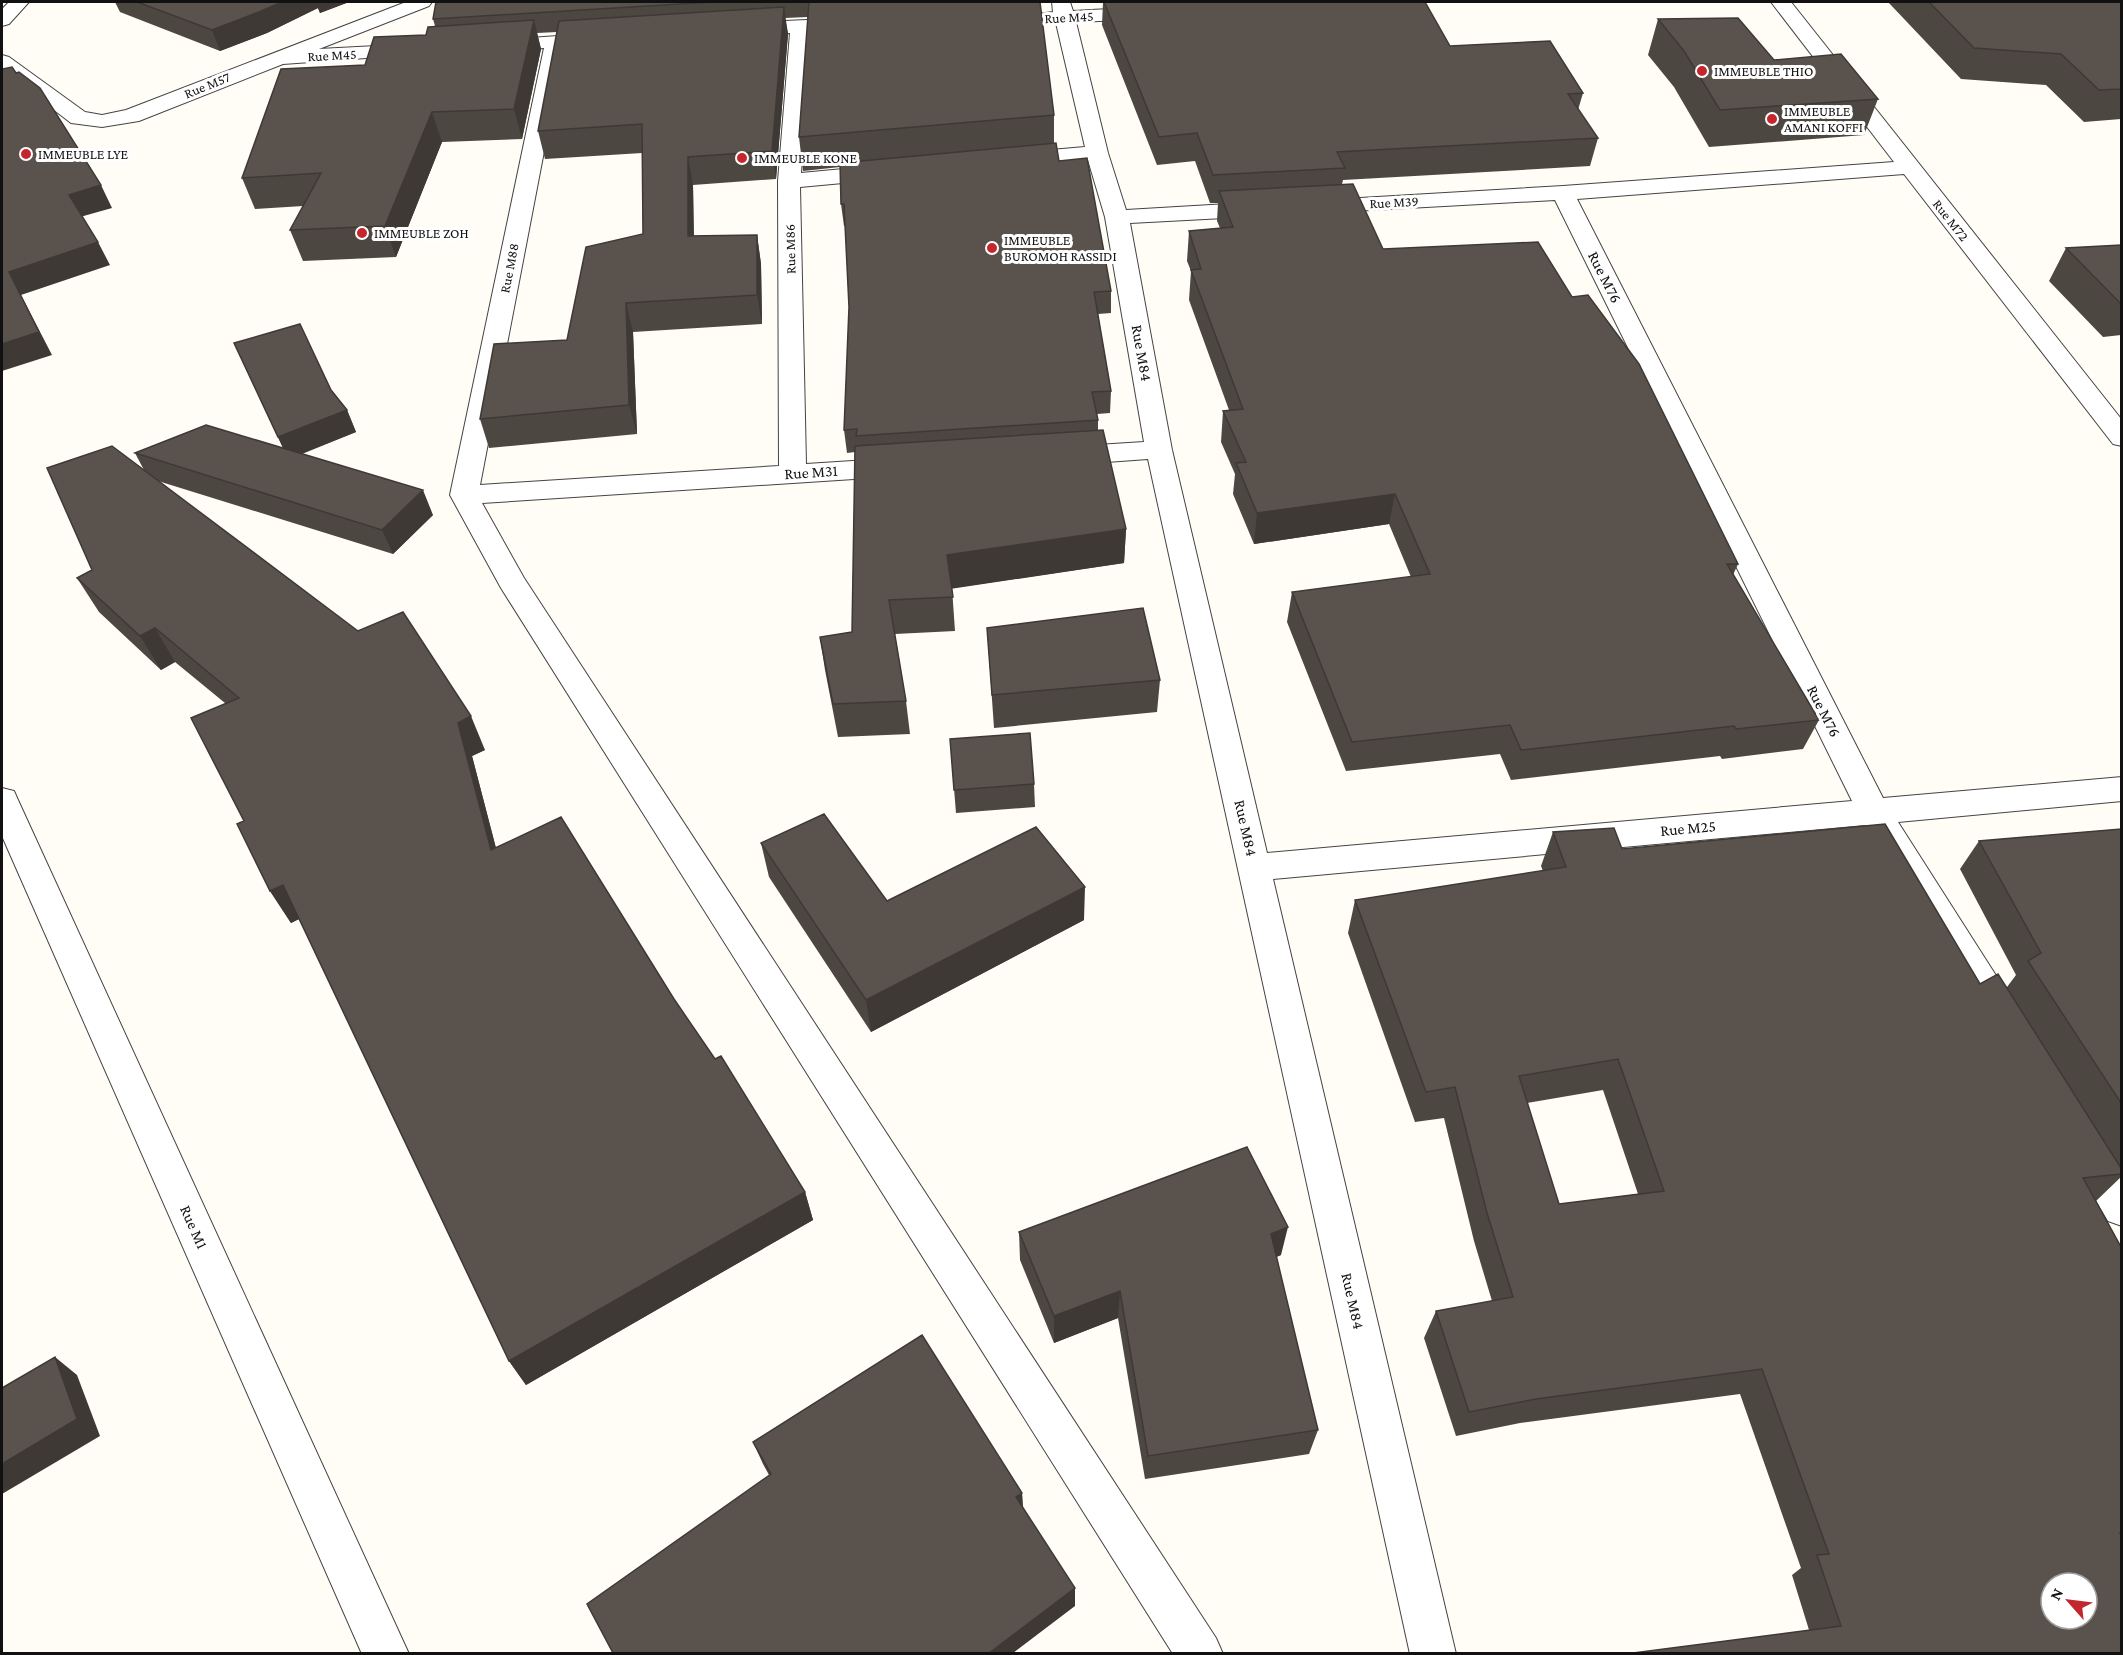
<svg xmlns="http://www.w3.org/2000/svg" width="2123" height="1655" font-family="'Crimson Pro',serif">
  <rect width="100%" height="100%" fill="#fffdf5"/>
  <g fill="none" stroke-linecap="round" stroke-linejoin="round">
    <g stroke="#444" stroke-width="2">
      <path id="street" d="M 9,2 L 29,2 L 9,24 L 2,26 L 2,9 Z
        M 406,2 L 432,2 L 429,6 L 319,49 L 415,44 L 422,46 L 425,50 L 422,54 L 283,64 L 139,121 L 102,127 L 71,123 L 2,70 L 2,55 L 9,57 L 85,112 L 102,115 L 126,110 Z
        M 1052,2 L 1070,2 L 1073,11 L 1146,7 L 1153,9 L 1156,13 L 1153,17 L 1146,19 L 1076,22 L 1108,153 L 1126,210 L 1262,202 L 1270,204 L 1273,209 L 1270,214 L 1262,216 L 1130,223 L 1172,450 L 1267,853 L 1852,801 L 1555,200 L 1317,213 L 1309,211 L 1306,206 L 1309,201 L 1563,186 L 1894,162 L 1771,2 L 1791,2 L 2122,420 L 2122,446 L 2113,444 L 1904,174 L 1577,199 L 1883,798 L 2122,777 L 2122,801 L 1898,822 L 2018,1010 L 2023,1021 L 2018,1032 L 2005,1036 L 1992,1032 L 1865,825 L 1273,879 L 1456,1654 L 1410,1654 L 1148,459 L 1065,465 L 1055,462 L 1052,456 L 1055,450 L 1065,447 L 1144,442 L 1105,217 L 1088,160 L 1015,167 L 1007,165 L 1004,160 L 1007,155 L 1015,153 L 1085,147 L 1056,23 L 1038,22 L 1035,18 L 1038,14 L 1053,12 Z
        M 852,18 L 859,20 L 862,24 L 859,28 L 810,32 L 801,173 L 886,165 L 894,167 L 897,172 L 894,177 L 886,179 L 800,187 L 806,464 L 900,458 L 910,461 L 914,467 L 910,473 L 900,476 L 482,503 L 524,578 L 1216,1638 L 1223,1654 L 1173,1654 L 501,588 L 450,495 L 544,48 L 493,51 L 486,49 L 483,45 L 486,41 L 601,33 L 608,35 L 611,39 L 608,43 L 564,47 L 480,485 L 779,466 L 778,181 L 790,33 L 742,35 L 735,33 L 732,29 L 735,25 L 742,23 Z
        M 2,788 L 14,791 L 18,800 L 409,1654 L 362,1654 L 2,836 Z
        M 2086,1134 L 2100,1139 L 2122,1173 L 2122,1226 L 2108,1221 L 2067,1151 L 2072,1139 Z"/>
    </g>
    <use href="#street" fill="#fff" fill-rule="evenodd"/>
  </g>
  <path fill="#4d4742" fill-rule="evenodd" d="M 115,2 L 349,2 L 320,13 L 318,8 L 267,33 L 220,51 L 120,12 Z
    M 436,2 L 1040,2 L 1054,115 L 1054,144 L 1059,161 L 1111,291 L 1111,313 L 1098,314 L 1111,391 L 1110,413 L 1097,414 L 1098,420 L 1098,431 L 1126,529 L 1124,563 L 952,588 L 955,631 L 895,634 L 906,701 L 910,734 L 838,737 L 825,670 L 820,637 L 852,632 L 855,452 L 847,453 L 844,430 L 849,307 L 845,226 L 844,226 L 841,204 L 840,167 L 803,171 L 799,137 L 808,17 L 785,18 L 788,34 L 776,179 L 693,185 L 694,236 L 757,235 L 761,264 L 762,324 L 633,332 L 637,434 L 489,448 L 480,419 L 567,340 L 643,234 L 642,153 L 545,159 L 538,131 L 557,32 L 537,33 L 541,49 L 522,139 L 442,142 L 396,257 L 303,261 L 290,230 L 303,206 L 255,209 L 242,178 L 365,65 L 426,35 L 435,26 L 433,19 Z
    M 1103,2 L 1425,2 L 1450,46 L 1583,93 L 1578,110 L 1598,138 L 1590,166 L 1343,180 L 1342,184 L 1383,249 L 1572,297 L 1738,564 L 1733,575 L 1819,720 L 1803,749 L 1722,759 L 1720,756 L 1511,780 L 1500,754 L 1346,771 L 1287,622 L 1292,592 L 1411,577 L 1389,524 L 1254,544 L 1233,494 L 1235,474 L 1221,442 L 1223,411 L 1229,410 L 1189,300 L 1191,271 L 1187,261 L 1189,231 L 1220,228 L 1217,221 L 1218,203 L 1210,203 L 1195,161 L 1157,165 L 1102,25 Z
    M 1888,2 L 2121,2 L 2121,119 L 2084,122 L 2046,85 L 1961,79 Z
    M 1658,19 L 1774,60 L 1878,99 L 1864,135 L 1709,147 L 1674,87 L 1648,55 Z
    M 2121,245 L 2121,335 L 2103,337 L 2049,281 L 2066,248 Z
    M 234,343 L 331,390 L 347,410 L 356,432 L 302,454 L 433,515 L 393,554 L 158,481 L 485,750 L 472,756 L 496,848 L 674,999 L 805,1192 L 813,1220 L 526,1385 L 509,1361 L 299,919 L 291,923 L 270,891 L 244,821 L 225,703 L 175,662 L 161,670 L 99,612 L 77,578 L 92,570 L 144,470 L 135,453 L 283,448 Z
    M 987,628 L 1160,680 L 1157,712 L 994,728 Z
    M 950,739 L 1034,784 L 1035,807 L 956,813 Z
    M 2121,829 L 2121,1177 L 2096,1201 L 2121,1247 L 2121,1653 L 1809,1630 L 1792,1575 L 1801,1568 L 1740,1394 L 1520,1423 L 1456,1436 L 1424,1338 L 1436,1311 L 1492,1301 L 1474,1241 L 1444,1118 L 1415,1122 L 1348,933 L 1355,900 L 1543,871 L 1541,866 L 1553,832 L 1622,849 L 1980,984 L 2007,987 L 2016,975 L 1960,869 L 1979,841 ZM 1603,1090 L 1638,1194 L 1559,1204 L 1527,1103 Z
    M 761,843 L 887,901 L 1084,920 L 871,1032 L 769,877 Z
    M 1019,1232 L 1281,1255 L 1276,1257 L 1318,1430 L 1309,1454 L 1145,1479 L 1118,1318 L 1054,1343 L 1020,1260 Z
    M 753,1442 L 1022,1493 L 1023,1507 L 1075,1606 L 769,1475 L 763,1464 Z"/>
  <path fill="#3f3936" d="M 282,2 L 349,2 L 320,13 L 318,8 L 267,33 L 220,51 L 212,30 Z
    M 784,7 L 788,34 L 776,179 L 772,151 Z
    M 534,20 L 541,49 L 522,139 L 514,109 Z
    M 432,112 L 442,142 L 396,257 L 385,226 Z
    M 688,157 L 693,185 L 694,265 L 688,236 Z
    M 101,185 L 112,208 L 80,217 L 69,195 Z
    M 757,235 L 761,264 L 762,324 L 757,295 Z
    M 98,242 L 110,265 L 21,295 L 52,355 L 2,371 L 2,344 L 9,272 Z
    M 626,303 L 633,332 L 637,434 L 629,405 Z
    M 347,410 L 356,432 L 288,459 L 278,437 Z
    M 423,490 L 433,515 L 393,554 L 382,530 Z
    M 1395,494 L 1389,524 L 1254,544 L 1257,513 Z
    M 1126,529 L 1124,563 L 950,589 L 947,555 Z
    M 155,628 L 175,662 L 161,670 L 140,636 Z
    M 471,716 L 485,750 L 472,756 L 505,883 L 491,850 L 458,723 Z
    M 283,885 L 303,917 L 291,923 L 270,891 Z
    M 1085,887 L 1084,920 L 871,1032 L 866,1000 Z
    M 805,1192 L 813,1220 L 526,1385 L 509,1361 Z
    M 1288,1227 L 1281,1255 L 1265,1262 L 1271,1234 Z
    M 1120,1291 L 1118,1318 L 1054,1343 L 1054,1316 Z
    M 55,1357 L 77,1375 L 100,1436 L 2,1494 L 2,1464 Z
    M 1022,1493 L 1023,1513 L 1016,1497 Z
    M 1075,1588 L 1075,1606 L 1013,1653 L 989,1653 Z"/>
  <path fill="#5a524d" stroke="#3f3936" stroke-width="1.5" fill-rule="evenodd" d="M 137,2 L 282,2 L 259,12 L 212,30 Z
    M 436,2 L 713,2 L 433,19 Z
    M 809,2 L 1040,2 L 1054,115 L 799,137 Z
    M 1104,2 L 1425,2 L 1450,46 L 1550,41 L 1583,93 L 1568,94 L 1598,138 L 1337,152 L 1345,168 L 1213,175 L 1197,133 L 1159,137 Z
    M 1929,2 L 2121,2 L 2121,89 L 2099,90 L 2061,54 L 1974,48 Z
    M 784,7 L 772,151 L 688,157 L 688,236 L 757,235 L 757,295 L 626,303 L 629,405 L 480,419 L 494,344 L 567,340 L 586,247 L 643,234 L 642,124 L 538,131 L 559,21 Z
    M 1738,18 L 1774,60 L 1841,54 L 1878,99 L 1720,110 L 1684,51 L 1658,19 Z
    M 534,20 L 514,109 L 432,112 L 385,226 L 290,230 L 321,173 L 242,178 L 281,69 L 365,65 L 374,37 L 426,35 L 428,27 Z
    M 12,67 L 16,73 L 19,72 L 40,88 L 101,185 L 69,195 L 98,242 L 9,272 L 39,332 L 2,344 L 2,69 Z
    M 1056,143 L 1059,161 L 1087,158 L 1111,291 L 1094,292 L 1111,391 L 1092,392 L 1098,420 L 856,436 L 857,429 L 844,430 L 849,307 L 844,204 L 841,204 L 840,163 Z
    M 1353,184 L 1383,249 L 1538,242 L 1572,297 L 1588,295 L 1639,364 L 1738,564 L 1727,564 L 1819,720 L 1736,729 L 1734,726 L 1521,750 L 1510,725 L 1352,742 L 1292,592 L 1430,574 L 1395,494 L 1257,513 L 1236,463 L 1246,462 L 1223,411 L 1243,409 L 1191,270 L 1201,269 L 1189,231 L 1233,227 L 1219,191 Z
    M 2121,245 L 2121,304 L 2066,248 Z
    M 300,324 L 331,390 L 347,410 L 278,437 L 234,343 Z
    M 206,425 L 423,490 L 382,530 L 135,453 Z
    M 1103,430 L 1126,529 L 947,555 L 953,597 L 889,600 L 906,701 L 833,704 L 820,637 L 852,632 L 855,446 Z
    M 112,446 L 358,631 L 403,612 L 471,716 L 458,723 L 491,850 L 561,817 L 674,999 L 715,1059 L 721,1056 L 805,1192 L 509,1361 L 283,885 L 270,891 L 237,824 L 244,821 L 191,718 L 239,698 L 155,628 L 140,636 L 77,578 L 92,570 L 47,468 Z
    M 1143,608 L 1160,680 L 992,695 L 987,628 Z
    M 1030,733 L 1034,784 L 954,790 L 950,739 Z
    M 824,814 L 887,901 L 1036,827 L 1085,887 L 866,1000 L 761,843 Z
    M 1885,824 L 1980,984 L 1998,974 L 2121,1168 L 2121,1174 L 2083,1178 L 2121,1247 L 2121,1533 L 2120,1533 L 2121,1535 L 2121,1653 L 1633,1653 L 1841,1626 L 1817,1555 L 1829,1554 L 1762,1369 L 1536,1399 L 1469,1412 L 1436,1311 L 1513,1297 L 1487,1213 L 1455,1087 L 1426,1092 L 1355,900 L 1566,867 L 1553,832 L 1614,828 L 1622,849 ZM 1618,1059 L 1664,1191 L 1559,1204 L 1519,1076 ZM 2051,1583 L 2087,1583 L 2087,1619 L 2051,1619 Z
    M 2121,829 L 2121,1103 L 2028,961 L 2041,953 L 1979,841 Z
    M 1247,1147 L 1288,1227 L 1271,1234 L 1318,1430 L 1148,1456 L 1120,1291 L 1054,1316 L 1019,1232 Z
    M 922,1335 L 1022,1493 L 1016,1497 L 1075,1588 L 989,1653 L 613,1653 L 587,1604 L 771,1474 L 753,1442 Z
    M 55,1357 L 77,1419 L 2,1464 L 2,1388 Z"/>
  <g fill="#c4262e" stroke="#fff" stroke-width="2">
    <circle cx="1702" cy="71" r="6"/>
    <circle cx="1772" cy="119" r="6"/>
    <circle cx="26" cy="154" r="6"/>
    <circle cx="742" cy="158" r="6"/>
    <circle cx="362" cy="233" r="6"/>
    <circle cx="992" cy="248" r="6"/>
  </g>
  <g text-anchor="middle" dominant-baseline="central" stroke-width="6" stroke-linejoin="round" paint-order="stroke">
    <g font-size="14" fill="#111" stroke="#fff">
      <text transform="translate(1069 17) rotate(-3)">Rue M45</text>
      <text transform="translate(332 55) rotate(-3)">Rue M45</text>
      <text transform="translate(207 85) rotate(-22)">Rue M57</text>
      <text transform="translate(1394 202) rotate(-3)">Rue M39</text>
      <text transform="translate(1951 220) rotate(52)">Rue M72</text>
      <text transform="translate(790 249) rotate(-91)">Rue M86</text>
      <text transform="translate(509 268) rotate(-79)">Rue M88</text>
    </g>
    <g font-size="14" fill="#111" stroke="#fff" text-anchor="start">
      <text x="1714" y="71">IMMEUBLE THIO</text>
      <text x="1784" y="111">IMMEUBLE<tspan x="1784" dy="16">AMANI KOFFI</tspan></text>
      <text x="38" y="154">IMMEUBLE LYE</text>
      <text x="754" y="158">IMMEUBLE KONE</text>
      <text x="374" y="233">IMMEUBLE ZOH</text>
      <text x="1004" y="240">IMMEUBLE<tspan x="1004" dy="16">BUROMOH RASSIDI</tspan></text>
    </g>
    <g font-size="16" fill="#111" stroke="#fff">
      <text transform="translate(1605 277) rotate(63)">Rue M76</text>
      <text transform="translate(1142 353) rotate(80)">Rue M84</text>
      <text transform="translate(811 472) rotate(-4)">Rue M31</text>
      <text transform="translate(1824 711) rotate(63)">Rue M76</text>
      <text transform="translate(1246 828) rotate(77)">Rue M84</text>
      <text transform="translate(1688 828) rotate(-5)">Rue M25</text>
      <text transform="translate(194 1227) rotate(66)">Rue M1</text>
      <text transform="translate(1353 1301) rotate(77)">Rue M84</text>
    </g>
  </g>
  <rect width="2123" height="1655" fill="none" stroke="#111111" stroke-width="6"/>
  <g transform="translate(2069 1601) rotate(298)"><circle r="28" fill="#ffffff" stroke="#a0a0a0" stroke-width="1.5"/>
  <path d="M0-4.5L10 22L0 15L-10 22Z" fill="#c4262e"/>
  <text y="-9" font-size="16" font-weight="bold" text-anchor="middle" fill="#111111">N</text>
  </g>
</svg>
